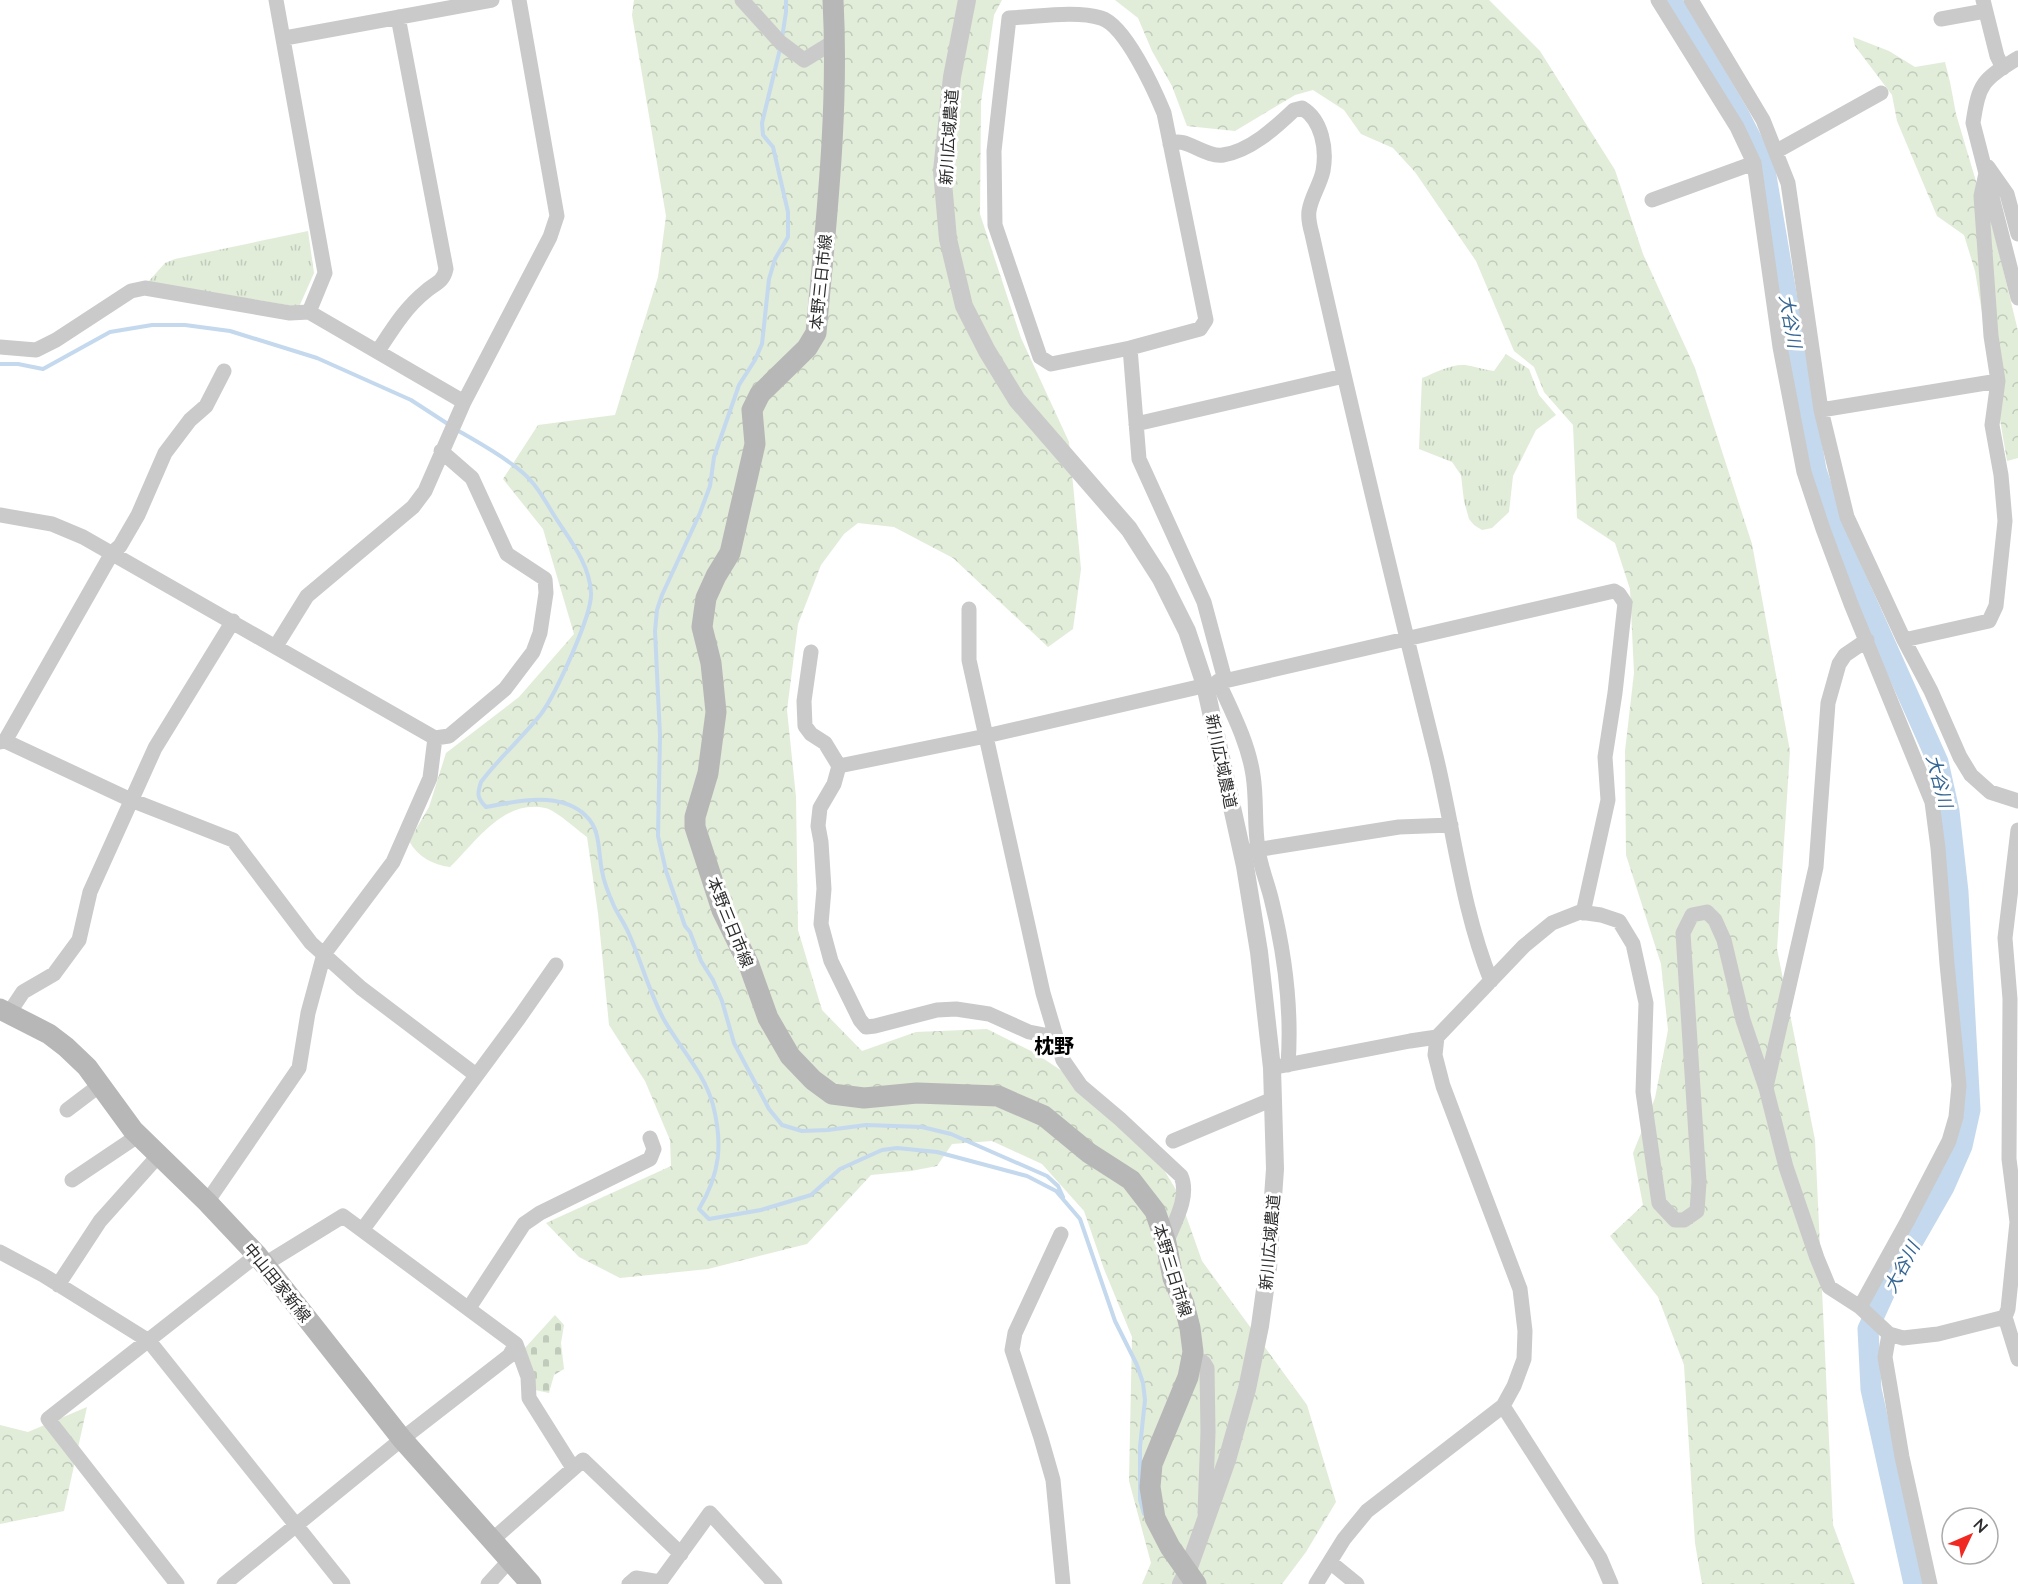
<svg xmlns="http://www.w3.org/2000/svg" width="2018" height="1584" font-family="Lato,'Noto Sans JP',sans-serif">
  <defs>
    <pattern id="grass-tufts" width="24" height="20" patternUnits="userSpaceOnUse" patternTransform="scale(1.5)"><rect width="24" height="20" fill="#e1ecd9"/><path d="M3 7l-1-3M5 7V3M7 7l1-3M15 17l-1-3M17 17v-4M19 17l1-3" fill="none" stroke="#c1cbbb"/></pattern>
    <pattern id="forest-crowns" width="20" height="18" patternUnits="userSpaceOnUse" patternTransform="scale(1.5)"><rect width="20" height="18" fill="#e1ecd9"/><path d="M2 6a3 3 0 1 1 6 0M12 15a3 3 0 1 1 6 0" fill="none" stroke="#c1cbbb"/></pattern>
    <pattern id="cemetery-stones" width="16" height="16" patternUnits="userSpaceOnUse" patternTransform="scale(1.5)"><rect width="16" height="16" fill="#e1ecd9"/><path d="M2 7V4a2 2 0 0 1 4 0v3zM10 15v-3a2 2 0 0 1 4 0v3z" fill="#c1cbbb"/></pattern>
  </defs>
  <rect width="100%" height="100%" fill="#fff"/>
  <path fill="url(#grass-tufts)" d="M 308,231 L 314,273 L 299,307 L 148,282 L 165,263 L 175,259 Z
    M 1506,354 L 1529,369 L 1539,395 L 1556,415 L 1536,430 L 1513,476 L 1509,512 L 1492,528 L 1482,530 L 1474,525 L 1469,519 L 1464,501 L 1461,475 L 1452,462 L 1419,449 L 1422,378 C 1435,373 1450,364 1465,365 C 1474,366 1484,370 1494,371 Z"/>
  <path fill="url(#forest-crowns)" d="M 634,0 L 1002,0 L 994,15 L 981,102 L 980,214 L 1021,338 L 1069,442 L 1081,569 L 1073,629 L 1048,647 L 953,558 L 894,527 L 858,523 L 844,534 L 821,565 L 798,624 L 787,710 L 796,797 L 798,930 L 822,1010 L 862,1051 L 916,1032 L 987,1029 L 1035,1053 L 1083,1085 L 1152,1150 L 1178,1193 L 1202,1261 L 1307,1405 L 1336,1502 L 1306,1552 L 1282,1584 L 1142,1584 L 1151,1563 L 1129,1481 L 1132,1337 L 1104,1269 L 1084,1211 L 1042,1164 L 992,1141 L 952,1144 L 937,1166 L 911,1171 L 871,1175 L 807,1244 L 708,1269 L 620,1278 L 579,1257 L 546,1223 L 671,1166 L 670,1140 L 645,1081 L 609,1025 L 598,913 L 587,837 C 577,830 556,810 545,808 C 503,799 476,842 450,867 C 433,865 418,857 409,841 L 429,807 L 446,753 L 519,697 L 574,634 L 543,529 L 503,479 L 538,425 L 615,415 L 658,277 L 666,216 L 632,15 Z
    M 1115,0 L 1489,0 L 1540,51 L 1615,170 L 1643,254 L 1695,368 L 1752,544 L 1790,751 L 1777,949 L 1815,1140 L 1833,1525 L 1855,1584 L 1702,1584 L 1695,1543 L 1684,1365 L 1658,1297 L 1610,1236 L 1643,1205 L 1633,1153 L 1655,1098 L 1668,1030 L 1661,964 L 1626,855 L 1625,751 L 1634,673 L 1630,589 L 1615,543 L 1577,518 L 1573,425 L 1544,392 L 1534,367 L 1514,351 L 1476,261 L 1415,172 L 1393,148 L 1361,134 L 1344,110 L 1313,90 L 1295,95 L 1235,131 L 1187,126 L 1172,86 L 1152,51 L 1138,18 Z
    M 1853,37 L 1889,51 L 1915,67 L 1945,62 L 1950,82 L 1956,114 L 1975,178 L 1993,228 L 2018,331 L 2018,458 L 2007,461 L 1975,271 L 1964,235 L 1937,216 L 1897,121 L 1892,95 L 1855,46 Z
    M 87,1407 L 64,1511 L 0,1524 L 0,1425 L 28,1432 Z"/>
  <path fill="url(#cemetery-stones)" d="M 555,1315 L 564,1325 L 561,1343 L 564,1369 L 554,1375 L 549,1393 L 535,1390 L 524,1349 Z"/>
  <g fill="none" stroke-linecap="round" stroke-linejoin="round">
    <path stroke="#c4d9ed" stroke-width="4" d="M 782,38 L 786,12 L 786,0
      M 780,49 L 762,123 L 763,135 L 773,147 L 788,212 L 788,237 L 775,259 L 769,279 L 762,344 L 755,360 L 739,385 L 714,457 L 710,486 L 700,513 L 662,595 L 657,610 L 655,631 L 660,736 L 658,836 L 666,871 L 685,926 L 690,932 L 701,961 L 713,980 L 722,1001 L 734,1043 L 769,1109 L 782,1125 L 802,1131 L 828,1130 L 866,1125 L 922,1127 L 951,1134 L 1047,1176 L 1058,1186 L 1063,1197
      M 0,364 L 18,364 L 43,369 L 110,332 L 152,325 L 185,325 L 230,331 L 317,358 L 411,400 L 451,426
      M 457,430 C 479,443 502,455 522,472 C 535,483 543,497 552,512 C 567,537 589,561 591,592 C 593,614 555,695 541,714 C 522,738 499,758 481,782 C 477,794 477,798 486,807 C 516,801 561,791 586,816 C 601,830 598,852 602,871 C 604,883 609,895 614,906 C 618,915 625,924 629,934 C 641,961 649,991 663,1018 C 679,1047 704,1072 713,1105 C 723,1144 720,1174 699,1209 L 709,1219 L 761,1210 L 811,1195 L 840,1169 L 882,1150 L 897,1148 L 937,1152 L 1027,1176 L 1056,1191 L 1080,1219 L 1115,1321 L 1137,1365 L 1143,1383 L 1145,1400 L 1140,1447 L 1140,1500 L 1144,1514"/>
    <path stroke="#c4d9ed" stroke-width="21" d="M 1671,0 L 1738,113 L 1764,164 L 1816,470 L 1841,545 L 1938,762 L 1949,811 L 1958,892 L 1970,1110 L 1962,1146 L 1944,1187 L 1889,1283 L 1868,1329 L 1871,1389 L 1914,1584"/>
    <path stroke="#cacaca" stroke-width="15" d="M 276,0 L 325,273 L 309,312
      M 742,0 L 780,42 L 804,60 L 835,41
      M 1658,0 L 1737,127 L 1754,163 L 1780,347 L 1804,472 L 1823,529 L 1851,604 L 1932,802 L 1938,848 L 1947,964 L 1959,1085 L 1956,1117 L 1949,1141 L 1908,1220 L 1860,1307
      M 1691,0 L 1763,120 L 1788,183 L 1821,410 L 1847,517 L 1904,640 L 1931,691 L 1960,757 L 1971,775 L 1990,792 L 2018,801
      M 1983,0 L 1997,56 L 2003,68
      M 1941,19 L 1985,11
      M 285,38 L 492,0
      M 2018,58 C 1983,80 1979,82 1973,123 L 2018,298
      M 1170,144 C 1184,135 1205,158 1223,155 C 1250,151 1275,128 1294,110 L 1302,108 C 1322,120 1327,149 1323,171 C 1320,185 1311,197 1309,211 C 1308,218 1310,227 1312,234 C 1351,409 1393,583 1436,756 C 1454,831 1462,909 1491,981
      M 1777,151 L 1881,93
      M 1988,167 L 2007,194 L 2018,234
      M 1652,200 L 1754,163
      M 0,347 L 36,350 L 56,340 L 131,291 L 145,288 L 290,313 L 309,312 L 464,402
      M 1130,348 L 1200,329 L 1206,320 L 1164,113 C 1154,89 1125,25 1101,18 C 1075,10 1037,17 1009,18 L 994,151 L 995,225 L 1040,357 L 1051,364 L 1130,348 L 1139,459 L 1204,602 L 1225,680
      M 378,351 C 392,330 405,308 425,292 C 435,283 443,283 446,269 L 398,17
      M 1821,410 L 1998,381
      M 1136,424 L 1344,376
      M 0,515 L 52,524 L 83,537 L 435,738 L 449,736 L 505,689 L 533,652 L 540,633 L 546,593 L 545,579 L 507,554 L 472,478 L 441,451
      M 969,609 L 969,660 L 1043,993 L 1063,1060 L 1081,1086 L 1120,1119 L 1181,1176 C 1190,1197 1174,1223 1166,1243
      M 1904,640 L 1989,621 L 1996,606 L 2005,521 L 2001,475 L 1992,425 L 1998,381 L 1991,336 L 1981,196 L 1986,173
      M 276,646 L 307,596 L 413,507 L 425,491 L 464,402 L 550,237 L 557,216 L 519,0
      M 811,652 L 804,701 L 805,726 L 811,734 L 825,743 L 839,766
      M 1218,681 C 1232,712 1248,742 1253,775 C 1257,800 1254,824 1258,849 C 1260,866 1268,884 1272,902 C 1285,955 1292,1010 1288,1065
      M 5,741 L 112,553 L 120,546 L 138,515 L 165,453 L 190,420 L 206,406 L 224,371
      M 0,742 L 5,741 L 131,800 L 233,840 L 311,943 L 361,988 L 476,1075
      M 2018,830 L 2005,938 L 2010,999 L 2009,1159 L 2017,1222 L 2008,1309 L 2005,1317 L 2018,1359
      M 1249,851 L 1399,827 L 1451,825
      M 9,1013 L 23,992 L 54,974 L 79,940 L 90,892 L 155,748 L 233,621
      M 1055,1037 L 1029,1032 L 989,1014 L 956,1009 L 937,1010 L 875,1026 L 866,1027 L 860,1020 L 831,961 L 821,924 L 824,889 L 821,842 L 818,826 L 820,808 L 834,784 L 839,766 L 986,736 L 1614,591 L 1619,594 L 1625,603 L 1615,693 L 1605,757 L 1608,800 L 1583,913
      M 1281,1066 L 1410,1041 L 1437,1037
      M 1766,1087 L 1816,867 L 1828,703 L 1839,664 L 1845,655 L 1867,640
      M 67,1110 L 100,1085
      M 1173,1141 L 1273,1099
      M 72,1180 L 139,1135
      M 207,1202 L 299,1068 L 308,1013 L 324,954 L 393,862 L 430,778 L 435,738
      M 363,1229 L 519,1018 L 556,965
      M 1061,1234 L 1015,1333 L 1012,1350 L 1041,1438 L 1053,1480 L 1063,1584
      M 0,1252 L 43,1275 L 149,1341 L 343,1584
      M 58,1285 L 100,1221 L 159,1155
      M 469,1308 L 524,1224 L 540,1213 L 650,1159 L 654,1149 L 650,1138
      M 1889,1334 L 1885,1357 L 1902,1457 L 1930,1584
      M 516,1344 L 528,1377 L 529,1398 L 573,1468
      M 1192,1355 L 1204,1363 L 1207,1368 L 1208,1432 L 1205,1513
      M 1503,1406 L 1600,1558 L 1611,1584
      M 491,1541 L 583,1460 L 681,1554
      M 1330,1562 L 1357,1584
      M 177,1584 L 48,1419 L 257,1255
      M 224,1584 L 402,1439 L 509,1356 L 516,1344 L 343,1216 L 265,1264
      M 488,1584 L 509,1561
      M 629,1584 L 636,1578 L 660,1582 L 710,1513 L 775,1584
      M 1316,1584 L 1344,1539 L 1367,1511 L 1503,1406 L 1514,1386 L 1524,1359 L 1525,1331 L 1520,1289 L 1443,1086 L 1435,1055 L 1437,1037 L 1524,946 L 1552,923 L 1580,912 L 1601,915 L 1619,921 L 1633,944 L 1646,1003 L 1643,1092 L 1659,1203 L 1675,1220 L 1684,1220 L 1697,1211 L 1699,1182 L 1683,933 L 1692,915 L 1707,912 L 1715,920 L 1724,940 L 1743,1020 L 1766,1088 L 1786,1167 L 1817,1258 L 1829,1287 L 1860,1307 L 1889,1334 L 1903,1338 L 1938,1334 L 2005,1317"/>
    <path stroke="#cacaca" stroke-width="18" d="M 967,0 L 952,77 L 942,171 L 948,239 L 964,306 L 987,351 L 1017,400 L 1129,529 L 1161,579 L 1187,631 L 1205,685 L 1245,866 L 1259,952 L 1272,1068 L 1275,1169 L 1268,1268 L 1260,1326 L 1247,1389 L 1227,1460 L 1188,1570 L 1181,1584"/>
    <path stroke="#b7b7b7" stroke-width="21" d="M 833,0 C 839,112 826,222 816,333 L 807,348 L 760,394 L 752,410 L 755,444 L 730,553 L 716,576 L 706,598 L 702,627 L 711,663 L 716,712 L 708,773 L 695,817 L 695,827 L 722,910 L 749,965 L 768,1018 L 790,1056 L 813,1080 L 832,1094 L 864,1098 L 917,1093 L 998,1096 L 1044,1116 L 1089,1153 L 1131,1180 L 1155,1211 L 1166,1243 L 1173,1278 L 1184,1304 L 1190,1328 L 1193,1352 L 1188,1377 L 1152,1464 L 1150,1487 L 1155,1518 L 1170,1547 L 1196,1584
      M 0,1009 L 49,1034 L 66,1047 L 87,1067 L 133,1130 L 207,1202 L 257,1255 L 402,1439 L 531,1584"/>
  </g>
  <g text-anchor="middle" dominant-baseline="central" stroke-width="6" stroke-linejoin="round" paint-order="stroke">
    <g font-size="16" fill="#2d2d2d" stroke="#fff">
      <text transform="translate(948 137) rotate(-86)">新川広域農道</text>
      <text transform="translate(820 282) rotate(-84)">本野三日市線</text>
      <text transform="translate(1222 761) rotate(78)">新川広域農道</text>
      <text transform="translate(731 922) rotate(68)">本野三日市線</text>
      <text transform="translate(1269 1242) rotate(-85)">新川広域農道</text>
      <text transform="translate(1173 1270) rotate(73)">本野三日市線</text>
      <text transform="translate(278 1282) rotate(51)">中山田家新線</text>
    </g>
    <g font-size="18" font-style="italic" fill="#366694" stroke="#fff">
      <text transform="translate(1791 321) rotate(80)">大谷川</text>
      <text transform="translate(1940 781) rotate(75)">大谷川</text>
      <text transform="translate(1901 1267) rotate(-62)">大谷川</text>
    </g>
    <g font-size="20" font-weight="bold" fill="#000" stroke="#fff">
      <text x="1054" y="1045">枕野</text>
    </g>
  </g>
  <g transform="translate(1970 1536) rotate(46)"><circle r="28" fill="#ffffff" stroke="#ababab" stroke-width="1.5"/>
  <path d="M0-4.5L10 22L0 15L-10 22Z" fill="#f02923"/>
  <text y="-9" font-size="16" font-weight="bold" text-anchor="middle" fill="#2d2d2d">N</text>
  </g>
</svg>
